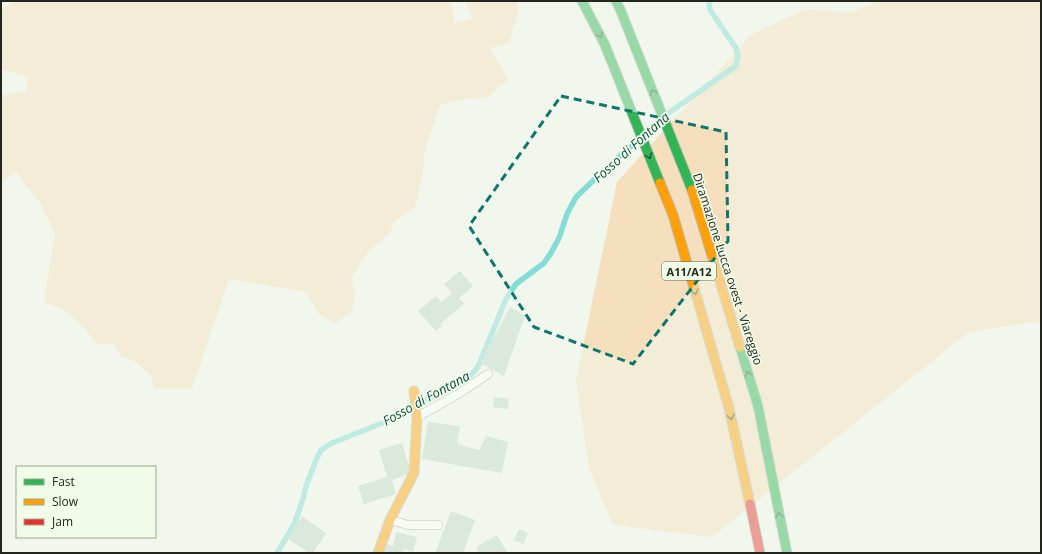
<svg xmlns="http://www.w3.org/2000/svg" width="1042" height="554" font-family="'Open Sans',sans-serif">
  <rect width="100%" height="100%" fill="#f1f7ec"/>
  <path fill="#f5dfbc" d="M 15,1 L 451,1 L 455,23 L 472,19 L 466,1 L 517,1 L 519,8 L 509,43 L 489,48 L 509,80 L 496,89 L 489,97 L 460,100 L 440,105 L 425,149 L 423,173 L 415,207 L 394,222 L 391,232 L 369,251 L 351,277 L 355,293 L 352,312 L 334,324 L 318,313 L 306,292 L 229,279 L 192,389 L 155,389 L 151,376 L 136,362 L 121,356 L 114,344 L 97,344 L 86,330 L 66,311 L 44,302 L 55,233 L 40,203 L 16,172 L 1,183 L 1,95 L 26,92 L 28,77 L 7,71 L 1,71 L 1,9 Z
    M 880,1 L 1041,1 L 1041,321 L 969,332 L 712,537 L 613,525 L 589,468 L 576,380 L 617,182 L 751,35 L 805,9 L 851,12 Z"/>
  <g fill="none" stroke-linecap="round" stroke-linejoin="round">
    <path stroke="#83dcd6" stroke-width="5.5" d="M 667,114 L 736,66 L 738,56 L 736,48 L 710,10 L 709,2 L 710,1
      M 645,134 L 659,121
      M 420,402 L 451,388 L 469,377 L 478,367 L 506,299 L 516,284 L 544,263 L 551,253 L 559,238 L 567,214 L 576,197 L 597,177 L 639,139
      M 277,553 L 288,535 L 295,522 L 303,499 L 306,486 L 317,458 L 321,450 L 332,443 L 390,420 L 411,407"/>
  </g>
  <path fill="#c0d4c7" d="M 460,271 L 473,286 L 459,298 L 464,304 L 440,324 L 442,326 L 436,331 L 418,311 L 436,296 L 441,302 L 452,293 L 444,284 Z
    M 510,307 L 525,316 L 504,376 L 480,363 Z
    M 494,397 L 509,399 L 508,409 L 493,407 Z
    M 428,422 L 460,426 L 457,444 L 479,450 L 486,436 L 508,442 L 502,473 L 422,459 Z
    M 402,443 L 411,473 L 392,480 L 396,494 L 364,504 L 358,486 L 387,477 L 379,450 Z
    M 451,511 L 475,520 L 463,553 L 435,553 Z
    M 302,516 L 326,533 L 313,553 L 309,553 L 287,538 Z
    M 519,529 L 528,533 L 523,544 L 514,540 Z
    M 396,532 L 417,537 L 413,552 L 404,549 L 403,553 L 384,553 L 386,544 L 393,546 Z
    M 497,535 L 507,552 L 505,553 L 479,553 L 476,547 Z"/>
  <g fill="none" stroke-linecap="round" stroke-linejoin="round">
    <g stroke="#b6bbb2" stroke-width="10">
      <path id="lane" d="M 419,416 L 458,394 L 488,374
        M 391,520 L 408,525 L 438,525"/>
    </g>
    <g stroke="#b6bbb2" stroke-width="11">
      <path id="fast" d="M 582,1 L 605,45 L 660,183
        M 616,1 L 620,9 L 692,190
        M 740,347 L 758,406 L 787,553"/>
    </g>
    <g stroke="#b6bbb2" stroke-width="11">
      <path id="slow" d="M 660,183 L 673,215 L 729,408 L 750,504
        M 692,190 L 740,347
        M 378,553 L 390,520 L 414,473 L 417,417 L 414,391"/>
    </g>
    <g stroke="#b6bbb2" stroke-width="11">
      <path id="jam" d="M 750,504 L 760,553"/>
    </g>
    <use href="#lane" stroke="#fdfefc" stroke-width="8"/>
    <use href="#fast" stroke="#30b455" stroke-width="9"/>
    <use href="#slow" stroke="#ff9f0a" stroke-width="9"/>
    <use href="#jam" stroke="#e5322d" stroke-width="9"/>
  </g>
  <defs><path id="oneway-chevron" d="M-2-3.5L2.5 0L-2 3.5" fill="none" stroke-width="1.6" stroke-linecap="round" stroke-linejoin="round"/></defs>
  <g stroke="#285f35">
    <use href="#oneway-chevron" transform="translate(600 35) rotate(62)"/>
    <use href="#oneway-chevron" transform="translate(653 92) rotate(-112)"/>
    <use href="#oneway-chevron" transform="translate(649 156) rotate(68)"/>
    <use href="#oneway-chevron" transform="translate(695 292) rotate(74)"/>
    <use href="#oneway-chevron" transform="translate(748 374) rotate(-107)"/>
    <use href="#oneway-chevron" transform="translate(731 417) rotate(78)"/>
    <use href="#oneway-chevron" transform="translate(779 515) rotate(-101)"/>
  </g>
  <path d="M0 0H1042V554H0ZM 561,96 L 726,132 L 728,241 L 633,364 L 534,327 L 469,226 Z" fill="#f1f7ec" fill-opacity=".55" fill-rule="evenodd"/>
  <path fill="none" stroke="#0f766e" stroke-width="3" stroke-dasharray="8 5" stroke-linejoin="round" d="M 561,96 L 726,132 L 728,241 L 633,364 L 534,327 L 469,226 Z"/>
  <g text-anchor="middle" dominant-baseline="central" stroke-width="3.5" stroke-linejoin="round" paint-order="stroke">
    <rect fill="#f0fce7" stroke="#60665b" stroke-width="1" x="662" y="262" width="54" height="18" rx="3"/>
    <g font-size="11" font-weight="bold" fill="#22261f">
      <text x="689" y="271">A11/A12</text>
    </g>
    <g font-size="12" fill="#22261f" stroke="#f0fce7">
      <text transform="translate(728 269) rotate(72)">Diramazione Lucca ovest - Viareggio</text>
    </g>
    <g font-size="13" font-style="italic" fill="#134b49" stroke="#f0fce7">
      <text transform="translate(631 147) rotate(-42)">Fosso di Fontana</text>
      <text transform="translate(426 398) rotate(-29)">Fosso di Fontana</text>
    </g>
  </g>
  <rect width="1042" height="554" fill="none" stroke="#22261f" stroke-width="4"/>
  <rect x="16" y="466" width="140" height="72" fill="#f0fce7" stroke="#9ea697"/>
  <rect x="24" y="479" width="20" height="6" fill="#30b455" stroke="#9ea697"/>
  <text x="52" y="486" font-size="12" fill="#22261f">Fast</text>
  <rect x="24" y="499" width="20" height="6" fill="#ff9f0a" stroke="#9ea697"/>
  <text x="52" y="506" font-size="12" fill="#22261f">Slow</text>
  <rect x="24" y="519" width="20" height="6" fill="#e5322d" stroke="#9ea697"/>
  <text x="52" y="526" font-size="12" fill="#22261f">Jam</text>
</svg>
